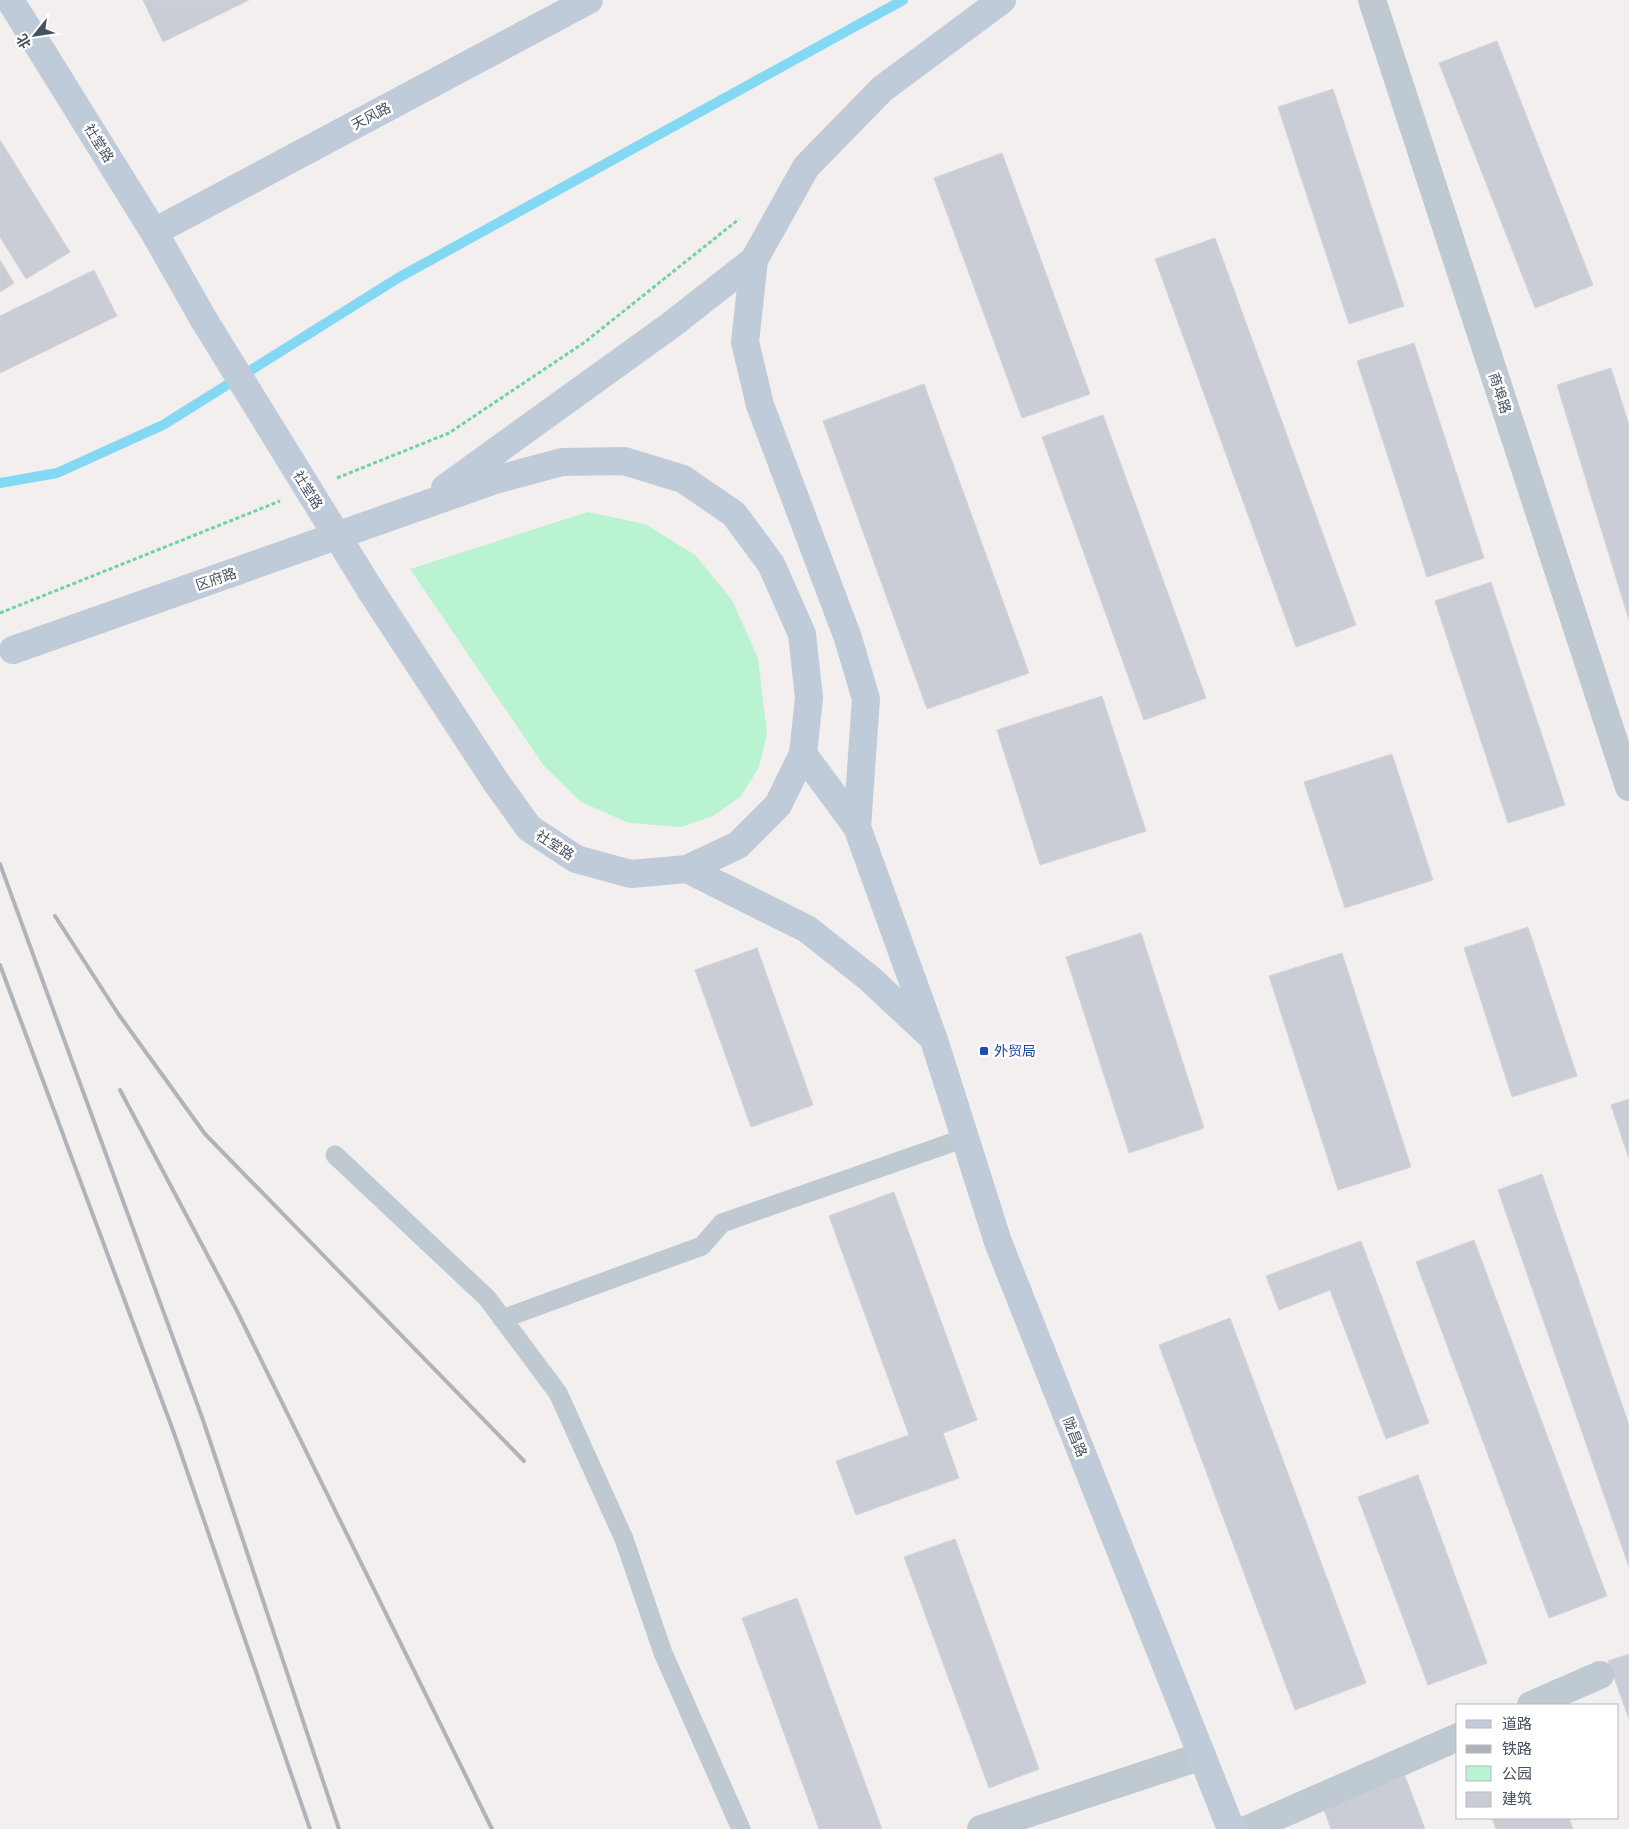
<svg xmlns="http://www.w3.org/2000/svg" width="1629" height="1829" font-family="'Roboto Condensed','Noto Sans SC',sans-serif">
  <rect width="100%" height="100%" fill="#f2efee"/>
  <path fill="#b9f3d2" d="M 588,512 L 645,524 L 695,555 L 732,600 L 758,658 L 767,734 L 759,767 L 741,796 L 713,816 L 681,827 L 629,823 L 581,802 L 544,766 L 410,569 Z"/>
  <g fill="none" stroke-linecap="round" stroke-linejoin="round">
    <path stroke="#83d8f3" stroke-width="10" d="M 0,483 L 57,473 L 163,425 L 398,278 L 903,0"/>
  </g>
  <path fill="#cacdd5" stroke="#d2d4db" d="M 143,0 L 249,0 L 163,42 Z
    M 1497,41 L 1593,285 L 1535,308 L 1439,63 Z
    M 1333,89 L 1404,306 L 1349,324 L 1278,107 Z
    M 0,140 L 70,252 L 26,279 L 0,237 Z
    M 1002,153 L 1090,394 L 1022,418 L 934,178 Z
    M 1215,238 L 1356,625 L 1296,647 L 1155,259 Z
    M 0,260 L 14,283 L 0,292 Z
    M 94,270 L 117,316 L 0,373 L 0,316 Z
    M 1414,343 L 1484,558 L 1427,577 L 1357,361 Z
    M 1611,368 L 1629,425 L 1629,620 L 1557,385 Z
    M 924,384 L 1029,673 L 927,709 L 823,421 Z
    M 1103,415 L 1206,698 L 1144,720 L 1042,437 Z
    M 1491,582 L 1565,805 L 1508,823 L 1435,601 Z
    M 1102,696 L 1146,831 L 1040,865 L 997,730 Z
    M 1392,754 L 1433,880 L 1345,908 L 1304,782 Z
    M 1528,927 L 1577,1076 L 1512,1097 L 1464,948 Z
    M 1141,933 L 1204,1128 L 1129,1153 L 1066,957 Z
    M 757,948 L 813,1105 L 751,1127 L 695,970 Z
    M 1342,953 L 1411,1167 L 1338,1190 L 1269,976 Z
    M 1629,1099 L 1629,1159 L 1611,1105 Z
    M 1542,1174 L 1629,1425 L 1629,1567 L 1498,1190 Z
    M 894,1192 L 977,1420 L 943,1433 L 959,1478 L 856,1515 L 836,1461 L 909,1435 L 829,1216 Z
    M 1474,1240 L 1607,1596 L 1549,1618 L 1416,1262 Z
    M 1361,1241 L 1429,1423 L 1386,1439 L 1330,1290 L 1279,1310 L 1266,1276 Z
    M 1230,1318 L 1366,1683 L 1295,1710 L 1159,1345 Z
    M 1418,1475 L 1487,1663 L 1428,1685 L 1358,1497 Z
    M 955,1539 L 1039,1769 L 989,1788 L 904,1557 Z
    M 797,1598 L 882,1829 L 819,1829 L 742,1618 Z
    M 1629,1654 L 1629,1719 L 1608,1661 Z
    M 1405,1776 L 1425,1829 L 1331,1829 L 1323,1807 Z
    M 1492,1818 L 1569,1818 L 1573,1829 L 1496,1829 Z"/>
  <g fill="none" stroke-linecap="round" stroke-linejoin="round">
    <path stroke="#6fd3a5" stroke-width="3" stroke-dasharray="4 2.5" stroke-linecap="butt" d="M 337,478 L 449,433 L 585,342 L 739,219
      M 0,613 L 280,501"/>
    <path stroke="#bec9d2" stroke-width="19" d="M 335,1155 L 487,1298 L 558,1393 L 624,1539 L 663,1653 L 741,1829
      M 502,1319 L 702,1246 L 722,1223 L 965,1138"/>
    <path stroke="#bec9d2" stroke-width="28" d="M 1372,0 L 1629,787
      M 1531,1705 L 1600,1675
      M 981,1829 L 1202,1756
      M 1248,1829 L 1458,1737"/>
    <path stroke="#c0cbd9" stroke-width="28" d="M 10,0 L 154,232 L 204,320
      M 1002,0 L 882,89 L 806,167 L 754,260 L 745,342 L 760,405 L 848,638 L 866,699 L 857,827 L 934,1040 L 998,1242 L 1231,1829
      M 154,232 L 589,0
      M 445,488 L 671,325 L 754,260
      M 13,650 L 495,480 L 562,462 L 624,461 L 683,479 L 734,514 L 771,564 L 802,634 L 809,698 L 803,754 L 778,805 L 738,845 L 687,869 L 631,874 L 576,859 L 529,828 L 496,782 L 371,591
      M 803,754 L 857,827
      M 687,869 L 807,929 L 869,978 L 930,1035"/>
    <path stroke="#b0b4ba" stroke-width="4" d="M 0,864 L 203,1420 L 339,1829
      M 55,916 L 119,1015 L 205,1134 L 524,1461
      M 0,965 L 174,1433 L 310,1829
      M 120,1090 L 236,1309 L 492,1829"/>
    <path stroke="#c0cbd9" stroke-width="28" d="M 204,320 L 371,591"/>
  </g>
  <rect fill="#1a4fb4" stroke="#fff" stroke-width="2" x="979" y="1046" width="10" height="10" rx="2.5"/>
  <g text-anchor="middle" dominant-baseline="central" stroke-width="5" stroke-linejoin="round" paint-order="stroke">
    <g font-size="14" fill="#45515e" stroke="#fff">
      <text transform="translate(371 116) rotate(-28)">天风路</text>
      <text transform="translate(99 143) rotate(58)">社堂路</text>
      <text transform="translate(1500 393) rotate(72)">商埠路</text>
      <text transform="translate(308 490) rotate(58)">社堂路</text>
      <text transform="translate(216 579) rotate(-19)">区府路</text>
      <text transform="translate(555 845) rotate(33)">社堂路</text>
      <text transform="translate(1075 1437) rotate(68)">陇昌路</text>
    </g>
    <g font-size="14" fill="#164399" stroke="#fff" text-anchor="start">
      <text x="994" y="1051">外贸局</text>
    </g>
  </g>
  <rect x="1456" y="1704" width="162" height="115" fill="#ffffff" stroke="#b5b9bf"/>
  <rect x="1466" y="1720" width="25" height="8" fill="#c0cbd9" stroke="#b5b9bf"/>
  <text x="1502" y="1729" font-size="15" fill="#45515e">道路</text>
  <rect x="1466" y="1745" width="25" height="8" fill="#b0b4ba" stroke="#b5b9bf"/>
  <text x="1502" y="1754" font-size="15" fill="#45515e">铁路</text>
  <rect x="1466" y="1766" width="25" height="15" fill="#b9f3d2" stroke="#b5b9bf"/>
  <text x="1502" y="1779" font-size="15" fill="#45515e">公园</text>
  <rect x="1466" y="1792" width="25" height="15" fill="#cacdd5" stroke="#b5b9bf"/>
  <text x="1502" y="1804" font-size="15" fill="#45515e">建筑</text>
  <g transform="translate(35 35) rotate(240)" stroke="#ffffff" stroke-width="4" paint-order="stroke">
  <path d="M0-4L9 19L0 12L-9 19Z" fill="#45515e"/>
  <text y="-8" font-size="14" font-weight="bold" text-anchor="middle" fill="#45515e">北</text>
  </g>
</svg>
